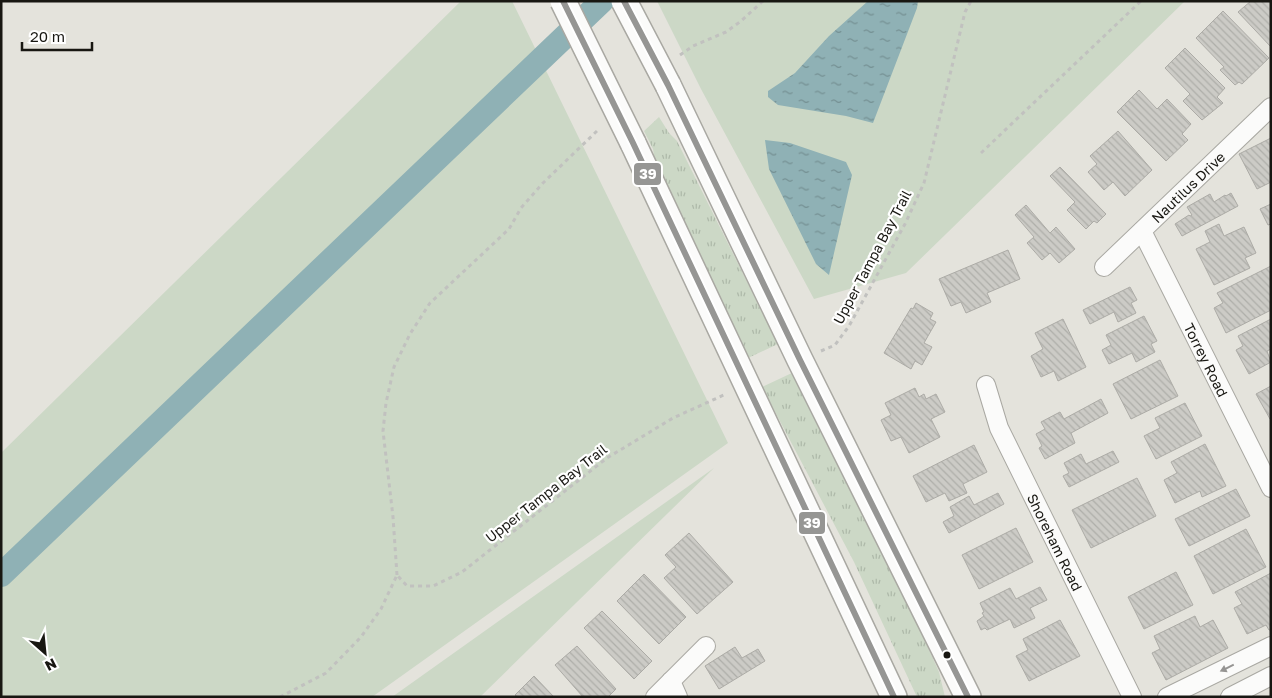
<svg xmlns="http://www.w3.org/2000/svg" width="1272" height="698" font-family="'Golos Text',sans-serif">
  <defs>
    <pattern id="grass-tufts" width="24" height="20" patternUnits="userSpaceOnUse" patternTransform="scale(1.25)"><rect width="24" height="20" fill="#ccd8c6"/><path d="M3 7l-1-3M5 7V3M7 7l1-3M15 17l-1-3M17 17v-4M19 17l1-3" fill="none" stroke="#aeb9a9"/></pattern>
    <pattern id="water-ripples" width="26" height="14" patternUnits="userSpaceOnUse" patternTransform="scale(1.25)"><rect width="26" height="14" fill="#8fb1b5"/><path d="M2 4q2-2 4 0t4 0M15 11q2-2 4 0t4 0" fill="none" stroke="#748f92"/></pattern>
    <pattern id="building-back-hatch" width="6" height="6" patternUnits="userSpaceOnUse" patternTransform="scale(1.25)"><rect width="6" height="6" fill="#cccbc6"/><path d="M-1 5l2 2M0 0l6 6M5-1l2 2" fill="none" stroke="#aeaea9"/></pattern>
  </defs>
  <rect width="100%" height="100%" fill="#e4e3dc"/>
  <path fill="url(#grass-tufts)" d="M 659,117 L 669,133 L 677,141 L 778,344 L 748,358 L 655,162 L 653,149 L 644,131 Z
    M 794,372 L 921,632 L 939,672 L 945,697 L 917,697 L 854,562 L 762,387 Z"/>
  <path fill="#ccd8c6" d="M 461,1 L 512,1 L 728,443 L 372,697 L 1,697 L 1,453 Z
    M 657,1 L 1185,1 L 906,273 L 814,299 L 701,89 Z
    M 714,468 L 480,697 L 392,697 Z"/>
  <path fill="url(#water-ripples)" d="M 868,1 L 918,1 L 917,8 L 873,123 L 846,116 L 778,105 L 768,97 L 768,91 L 795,73 L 829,36 Z
    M 765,140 L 790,143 L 846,162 L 852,175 L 829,275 L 816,264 L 769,169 Z"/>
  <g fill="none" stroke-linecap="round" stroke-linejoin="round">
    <path stroke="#8fb1b5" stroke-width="24" d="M 1,575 L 602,1"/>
  </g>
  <path fill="url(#building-back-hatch)" stroke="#acaba6" d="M 1251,1 L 1271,1 L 1271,47 L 1238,12 Z
    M 1223,11 L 1269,58 L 1242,84 L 1239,82 L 1235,85 L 1220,70 L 1224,67 L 1196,38 Z
    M 1185,48 L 1225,88 L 1217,97 L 1223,103 L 1202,120 L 1183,101 L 1190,94 L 1165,68 Z
    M 1139,90 L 1157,109 L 1167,99 L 1191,124 L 1182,134 L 1188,140 L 1166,161 L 1117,112 Z
    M 1118,131 L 1152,170 L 1125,196 L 1113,182 L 1104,190 L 1088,172 L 1097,164 L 1090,156 Z
    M 1271,138 L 1271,182 L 1257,189 L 1239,154 Z
    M 1060,167 L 1106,214 L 1097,223 L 1094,221 L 1086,229 L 1067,210 L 1075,202 L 1050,176 Z
    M 1231,193 L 1238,206 L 1182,236 L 1175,224 L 1189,215 L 1190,216 L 1192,215 L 1187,207 L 1210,194 L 1214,202 L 1225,195 L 1226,196 Z
    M 1271,204 L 1271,224 L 1268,225 L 1260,209 Z
    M 1026,205 L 1050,233 L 1056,227 L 1075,249 L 1059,263 L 1050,253 L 1042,260 L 1027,243 L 1034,237 L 1015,215 Z
    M 1219,224 L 1224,236 L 1244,227 L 1256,253 L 1245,258 L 1250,268 L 1214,285 L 1196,249 L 1210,242 L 1205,231 Z
    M 1008,250 L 1020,279 L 987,293 L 991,302 L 966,313 L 961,302 L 951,306 L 939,279 Z
    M 1271,266 L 1271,310 L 1226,333 L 1214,308 L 1223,303 L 1217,293 Z
    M 1130,287 L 1137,300 L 1131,303 L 1136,313 L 1118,322 L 1114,312 L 1090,324 L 1083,310 Z
    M 916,303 L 933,313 L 930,319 L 936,322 L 924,343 L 932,347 L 922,365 L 915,361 L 911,369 L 884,353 L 911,308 L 913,309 Z
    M 1144,316 L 1157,341 L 1151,344 L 1155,352 L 1136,362 L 1132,353 L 1109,364 L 1102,350 L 1111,345 L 1106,335 Z
    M 1063,319 L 1086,367 L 1058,381 L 1054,371 L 1041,377 L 1031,356 L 1043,349 L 1035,333 Z
    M 1271,319 L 1271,349 L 1267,351 L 1271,362 L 1249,374 L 1236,350 L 1243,346 L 1238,336 Z
    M 1160,360 L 1178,396 L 1131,419 L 1113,384 Z
    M 1271,386 L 1271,418 L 1270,419 L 1256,394 Z
    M 915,388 L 919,397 L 924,394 L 926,399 L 936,394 L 945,412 L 931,419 L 940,437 L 909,453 L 901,437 L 891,441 L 881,420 L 891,415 L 885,403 Z
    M 1101,399 L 1108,413 L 1071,433 L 1075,443 L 1045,459 L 1039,448 L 1042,446 L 1036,434 L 1045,429 L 1041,422 L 1060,412 L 1064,419 Z
    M 1185,403 L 1202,436 L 1156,459 L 1144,436 L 1160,428 L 1155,418 Z
    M 1205,444 L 1226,486 L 1202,497 L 1200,491 L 1175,503 L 1164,480 L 1177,473 L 1171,462 Z
    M 974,445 L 987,472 L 963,484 L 967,493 L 949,501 L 945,493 L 926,502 L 913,476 Z
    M 1113,451 L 1119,462 L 1069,487 L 1063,476 L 1069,473 L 1064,463 L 1081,454 L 1086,464 Z
    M 1137,478 L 1156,516 L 1091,548 L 1072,510 Z
    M 1236,489 L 1250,516 L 1189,546 L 1175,519 Z
    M 998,493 L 1004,504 L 949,533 L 943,522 L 954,516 L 950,507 L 969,496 L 974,505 Z
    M 1016,528 L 1033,562 L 979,589 L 962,555 Z
    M 1246,529 L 1266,567 L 1213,594 L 1194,556 Z
    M 689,533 L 733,582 L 697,614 L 664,578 L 676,567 L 665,555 Z
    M 1176,572 L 1193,605 L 1144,629 L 1128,597 Z
    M 1271,573 L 1271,630 L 1269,630 L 1266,625 L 1247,634 L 1234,608 L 1242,604 L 1235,592 Z
    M 644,574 L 686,617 L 659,644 L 617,601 Z
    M 1040,587 L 1047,600 L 1030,608 L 1035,618 L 1014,628 L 1010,619 L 987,630 L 985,628 L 981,630 L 977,621 L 984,616 L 982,613 L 984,612 L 980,603 L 1010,588 L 1016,599 Z
    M 602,611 L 652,661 L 634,679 L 584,628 Z
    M 1195,616 L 1200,627 L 1213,620 L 1228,648 L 1166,680 L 1152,653 L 1160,649 L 1154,636 Z
    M 1060,620 L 1080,656 L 1029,681 L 1016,656 L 1028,650 L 1023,639 Z
    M 577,646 L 616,689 L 608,697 L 583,697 L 555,665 Z
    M 735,647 L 742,658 L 758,649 L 765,661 L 719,689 L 705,666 Z
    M 534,676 L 554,697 L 517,697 L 515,695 Z"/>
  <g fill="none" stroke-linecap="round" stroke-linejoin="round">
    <g stroke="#a9a8a2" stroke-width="20">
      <g id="minor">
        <path id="s1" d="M 1142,231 L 1271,488"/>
        <path id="s2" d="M 1104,267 L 1271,107"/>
        <path id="s3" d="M 986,385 L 999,428 L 1132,697"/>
        <path d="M 671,681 L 678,697"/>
        <path d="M 655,697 L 706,646"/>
        <path d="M 1167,697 L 1271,646"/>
        <path d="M 1230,697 L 1271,676"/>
      </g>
    </g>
    <g stroke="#a9a8a2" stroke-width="28">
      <path id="secondary" d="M 668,85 L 800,360 L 968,697
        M 633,143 L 894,697"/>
    </g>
    <path stroke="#c1c1bf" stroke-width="3" stroke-dasharray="4 4" stroke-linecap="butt" d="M 680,55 L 693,46 L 726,32 L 741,21 L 763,1
      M 981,153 L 1141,1
      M 821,351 L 835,345 L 849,326 L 905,224 L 924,183 L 965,12 L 971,1
      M 397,575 L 393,517 L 383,431 L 386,403 L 394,367 L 410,334 L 430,303 L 509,229 L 521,208 L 543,183 L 598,130
      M 280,697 L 326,673 L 361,637 L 381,609 L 397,575 L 407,586 L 433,586 L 462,572 L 607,458 L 673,418 L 726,394"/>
    <use href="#minor" stroke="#fbfbfa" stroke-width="18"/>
    <use href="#secondary" stroke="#fbfbfa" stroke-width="25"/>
    <g stroke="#a9a8a2" stroke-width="28" stroke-linecap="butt">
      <path id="secondary-bridge" d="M 563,1 L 633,143
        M 624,1 L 668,85"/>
    </g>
    <use href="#secondary-bridge" stroke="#fbfbfa" stroke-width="25"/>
    <g stroke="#fff" stroke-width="10">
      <path id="bus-1" d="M 563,1 L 633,143 L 894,697
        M 624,1 L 668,85 L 800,360 L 968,697"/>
    </g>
    <use href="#bus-1" stroke="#969694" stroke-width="6"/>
  </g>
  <defs><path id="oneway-solid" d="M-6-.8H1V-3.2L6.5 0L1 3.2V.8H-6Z" transform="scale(1.25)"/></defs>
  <use fill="#959492" href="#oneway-solid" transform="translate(1227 668) rotate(154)"/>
  <circle fill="#181712" stroke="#fff" stroke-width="2" cx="947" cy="655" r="4.5"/>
  <g text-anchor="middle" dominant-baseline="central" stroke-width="4.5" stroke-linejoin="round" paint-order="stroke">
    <g font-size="14" fill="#181712" stroke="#fff">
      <text stroke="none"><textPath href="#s2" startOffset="116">Nautilus Drive</textPath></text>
      <text transform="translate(872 257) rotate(-62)">Upper Tampa Bay Trail</text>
      <text stroke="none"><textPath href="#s1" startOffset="144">Torrey Road</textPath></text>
      <text transform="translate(546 493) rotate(-38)">Upper Tampa Bay Trail</text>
      <text stroke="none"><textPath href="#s3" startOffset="172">Shoreham Road</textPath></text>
    </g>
  </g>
  <g stroke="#fff" stroke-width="2">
    <rect x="633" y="162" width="29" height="24" rx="5" fill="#969694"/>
    <rect x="798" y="511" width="28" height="24" rx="5" fill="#969694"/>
  </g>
  <g font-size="14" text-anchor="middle" font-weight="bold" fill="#fff">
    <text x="648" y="179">39</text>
    <text x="812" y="528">39</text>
  </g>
  <rect width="1272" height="698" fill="none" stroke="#181712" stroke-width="5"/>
  <g transform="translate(45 653) rotate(153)" stroke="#ffffff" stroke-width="4" paint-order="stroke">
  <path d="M0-4L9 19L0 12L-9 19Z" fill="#181712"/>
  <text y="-8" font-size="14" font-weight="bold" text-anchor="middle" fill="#181712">N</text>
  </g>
  <path d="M22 42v8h70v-8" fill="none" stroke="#181712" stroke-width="2.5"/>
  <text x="30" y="42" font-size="15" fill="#181712" stroke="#ffffff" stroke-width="4" paint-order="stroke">20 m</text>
</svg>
